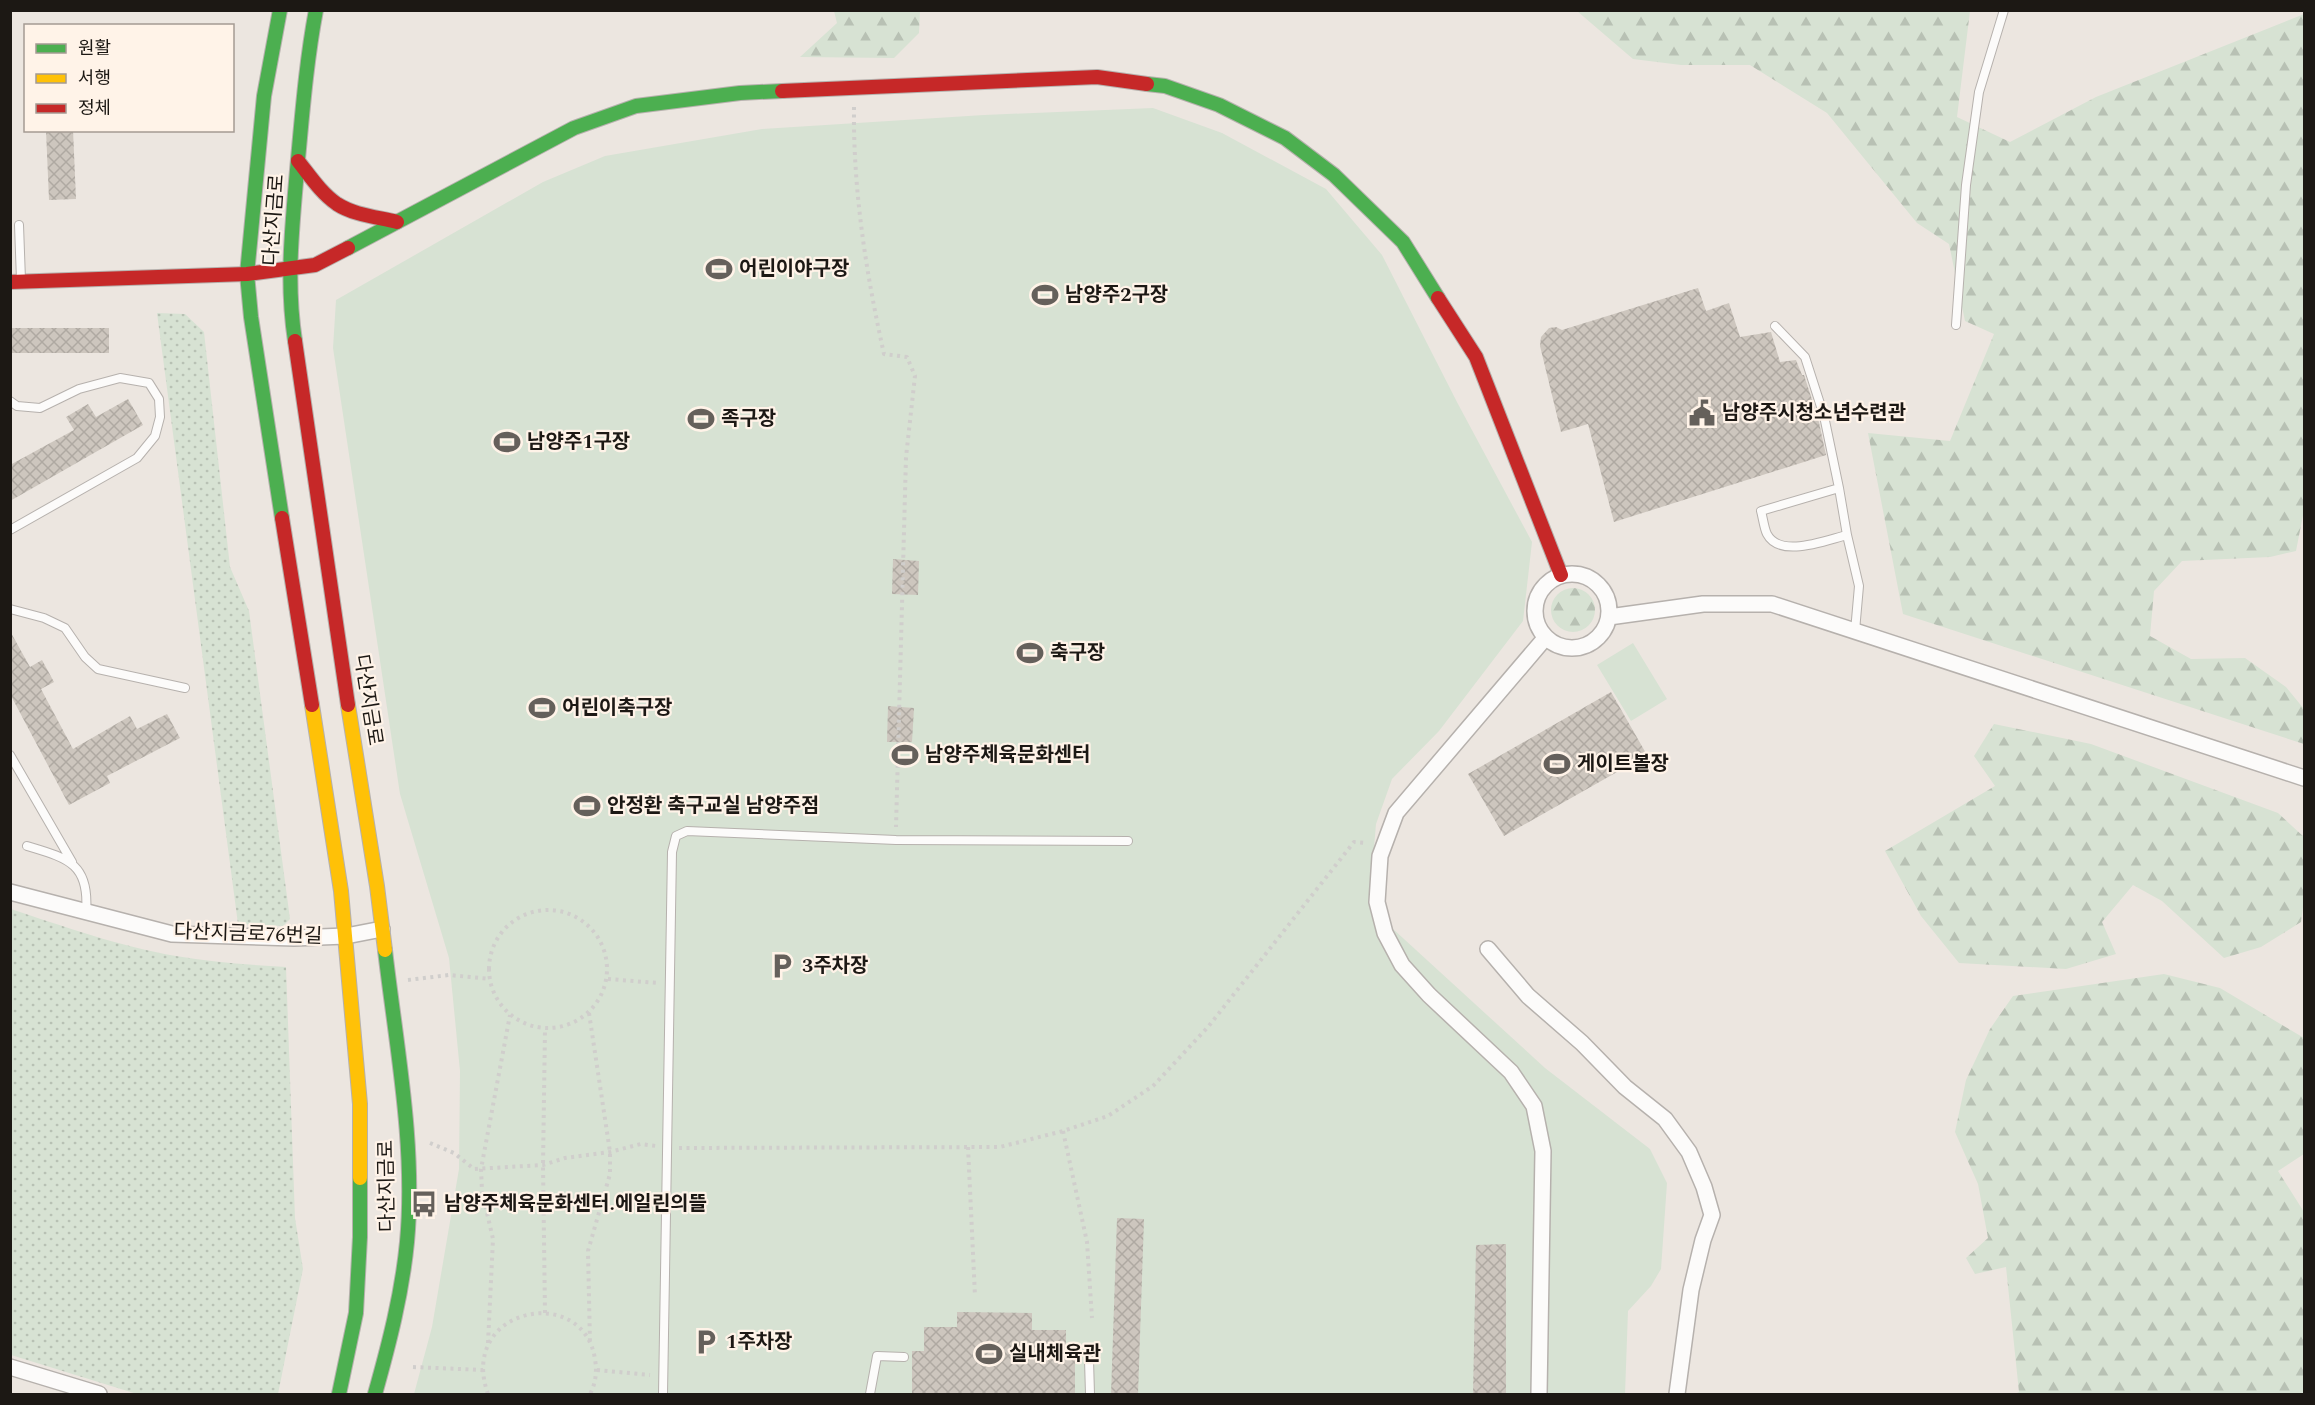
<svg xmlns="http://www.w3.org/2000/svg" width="2315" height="1405" font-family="Spectral,'Noto Sans KR',serif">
  <defs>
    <pattern id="grass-dots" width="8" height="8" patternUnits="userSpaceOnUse" patternTransform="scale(1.5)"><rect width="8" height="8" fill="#d7e2d3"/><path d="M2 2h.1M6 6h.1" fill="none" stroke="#b8c1b4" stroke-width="1.8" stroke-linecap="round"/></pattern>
    <pattern id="forest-firs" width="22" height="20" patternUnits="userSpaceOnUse" patternTransform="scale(1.5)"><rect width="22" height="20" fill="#d7e2d3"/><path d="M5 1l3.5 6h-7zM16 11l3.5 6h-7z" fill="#b8c1b4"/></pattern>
    <pattern id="building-cross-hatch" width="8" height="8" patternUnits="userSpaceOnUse" patternTransform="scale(1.5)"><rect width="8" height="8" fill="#cdc6be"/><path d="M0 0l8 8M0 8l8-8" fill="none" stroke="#afa9a2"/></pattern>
  </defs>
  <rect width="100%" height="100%" fill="#ece6e0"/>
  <path fill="url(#grass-dots)" d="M 157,313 L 185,314 L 204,332 L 230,567 L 249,611 L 290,919 L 283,926 L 238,924 Z
    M 11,909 C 62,926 122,947 176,956 C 212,962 249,965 286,967 L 295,1218 L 303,1269 L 278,1394 L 137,1394 L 11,1355 Z"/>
  <path fill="url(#forest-firs)" d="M 834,11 L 920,11 L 919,33 L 894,58 L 800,57 L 837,23 Z
    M 1577,11 L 1970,11 L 1957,117 L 2010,142 L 2096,97 L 2304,14 L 2304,510 L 2296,551 L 2270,557 L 2182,561 L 2154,591 L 2150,636 L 2191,659 L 2245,658 L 2286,687 L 2304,709 L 2304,744 L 1903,614 L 1868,433 L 1950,441 L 1994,334 L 1965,321 L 1949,244 L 1917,223 L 1827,113 L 1750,65 L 1681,65 L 1633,59 Z
    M1551 610a22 22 0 1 1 44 0a22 22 0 1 1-44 0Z
    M 1994,724 L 2091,744 L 2278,813 L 2304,837 L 2304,899 L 2301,922 L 2261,947 L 2224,958 L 2162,901 L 2133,885 L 2102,922 L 2116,954 L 2066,969 L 1959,963 L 1921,916 L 1885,851 L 1995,786 L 1974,756 Z
    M 2164,974 L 2220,988 L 2304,1038 L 2304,1154 L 2278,1171 L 2304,1212 L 2304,1394 L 2015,1394 L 2019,1392 L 2006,1267 L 1975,1274 L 1966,1258 L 1988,1238 L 1978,1184 L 1955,1132 L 1966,1080 L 1990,1029 L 2013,996 Z"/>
  <path fill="#d7e2d3" d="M 1153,108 L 1222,133 L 1326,189 L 1382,255 L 1458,404 L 1532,542 L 1523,621 L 1439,731 L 1392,779 L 1376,824 L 1369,907 L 1545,1068 L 1650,1149 L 1667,1183 L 1661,1269 L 1651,1286 L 1628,1311 L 1625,1394 L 414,1394 L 432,1327 L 459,1169 L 460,1071 L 449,958 L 400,794 L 333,348 L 336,300 L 543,182 L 605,156 L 762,129 L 984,115 Z
    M 1633,643 L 1667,699 L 1631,721 L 1597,665 Z"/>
  <path fill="url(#building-cross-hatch)" d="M 46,130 L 73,130 L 76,199 L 49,200 Z
    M 1698,288 L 1706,311 L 1729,303 L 1740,337 L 1771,332 L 1780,362 L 1796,360 L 1802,375 L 1804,375 L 1818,418 L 1826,455 L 1614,522 L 1588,424 L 1561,432 L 1540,346 L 1541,337 L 1549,328 L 1556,327 L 1562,330 Z
    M 10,328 L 109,328 L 109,353 L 10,353 Z
    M 128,399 L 143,425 L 10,501 L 10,465 L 74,430 L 66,417 L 88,404 L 96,417 Z
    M 893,559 L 919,561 L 918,595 L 892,594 Z
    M 10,631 L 30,667 L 42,660 L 54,682 L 41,689 L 73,749 L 130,716 L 137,729 L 167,714 L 180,738 L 107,776 L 110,783 L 69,805 L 10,694 Z
    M 1611,692 L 1647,755 L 1504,836 L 1468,774 Z
    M 888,706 L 914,708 L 912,742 L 887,742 Z
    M 1117,1218 L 1144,1219 L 1138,1395 L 1111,1395 Z
    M 1506,1244 L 1506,1395 L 1473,1395 L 1476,1245 Z
    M 957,1312 L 1032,1313 L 1032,1330 L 1066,1330 L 1066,1356 L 1075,1356 L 1075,1395 L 912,1395 L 912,1351 L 924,1351 L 924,1327 L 957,1327 Z"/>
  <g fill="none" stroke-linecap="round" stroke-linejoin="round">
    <g stroke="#b6b1ad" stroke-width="10">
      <path id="lane" d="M 19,225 L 21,280
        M 1956,325 L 1966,185 L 1979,92 L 2004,10
        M 1775,326 L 1805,357 L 1824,416 L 1839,488
        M 10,401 L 17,406 L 40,408 L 79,389 L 120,378 L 149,383 L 159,399 L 160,417 L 155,436 L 137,458 L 10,530
        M 1839,488 L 1847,535 C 1826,540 1780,559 1767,534 C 1764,528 1763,518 1761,511 Z
        M 1847,535 L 1859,586 L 1855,631
        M 10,609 L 44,618 L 65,628 L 85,657 L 98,669 L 185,688
        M 10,755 L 72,862
        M 27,846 C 67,858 90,863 86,912
        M 1089,1360 L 1090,1394
        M 663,1394 L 672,852 L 676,836 L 687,831 L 896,840 L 1128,841
        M 870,1394 L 877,1356 L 904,1357"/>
    </g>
    <g stroke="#b6b1ad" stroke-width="18">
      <path id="street" d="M1535 611a37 37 0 1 1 74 0a37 37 0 1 1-74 0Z
        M 1609,617 L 1703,604 L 1772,604 L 2304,778
        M 10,892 L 172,934 L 294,938 L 346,936 L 382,929
        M 1488,949 L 1528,996 L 1582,1043 L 1625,1087 L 1665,1119 L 1689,1152 L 1704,1187 L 1712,1215 L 1703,1240 L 1691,1290 L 1677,1394
        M 10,1367 L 99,1394
        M 1539,1394 L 1543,1151 L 1534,1106 L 1511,1072 L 1429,995 L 1402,965 L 1385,933 L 1377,902 L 1380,856 L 1396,813 L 1546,637"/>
    </g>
    <g stroke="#b6b1ad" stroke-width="16">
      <path id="fast" d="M 280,10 L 264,96 L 247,274 L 251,317 L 282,518
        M 1147,84 L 1165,86 L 1219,105 L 1285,138 L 1334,175 L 1403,242 L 1438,298
        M 348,248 L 574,128 L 636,106 L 740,93 L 782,91
        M 295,341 C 286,282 292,229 297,170 C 302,117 306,63 316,10
        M 339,1394 L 356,1313 L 360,1237 L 360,1178
        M 375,1394 C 389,1344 402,1294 407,1242 C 416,1146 396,1045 385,950"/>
    </g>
    <g stroke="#b6b1ad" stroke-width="16">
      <path id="slow" d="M 312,705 L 341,891 L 360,1104 L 360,1178
        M 348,705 L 377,886 L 385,950"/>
    </g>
    <g stroke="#b6b1ad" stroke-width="16">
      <path id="jam" d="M 782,91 L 1097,77 L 1147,84
        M 298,161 C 310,176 321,193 337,204 C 354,215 377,217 397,222
        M 10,282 L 247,274 L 315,265 L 348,248
        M 1438,298 L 1476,357 L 1561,575
        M 295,341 L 348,705
        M 282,518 L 312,705"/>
    </g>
    <path stroke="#d0cecc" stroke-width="4" stroke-dasharray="3 4.5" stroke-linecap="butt" d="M 854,107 C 853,190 866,273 884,354 L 907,357 L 915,376 L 906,457 L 896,827
      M489 969a59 59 0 1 1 118 0a59 59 0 1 1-118 0Z
      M 608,979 L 658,983
      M 408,980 L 449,975 L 490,979
      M 589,1013 L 610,1152 L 610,1174 L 588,1251 L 590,1344
      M 1063,1131 L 1087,1242 L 1092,1318
      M 430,1143 L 454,1153 L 474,1169 L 543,1165 L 565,1158 L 610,1152 L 641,1144 L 656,1146
      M 968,1147 L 975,1296
      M 679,1148 L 1000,1147 L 1063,1131 L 1108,1116 L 1153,1086 L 1208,1027 L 1354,842 L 1367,843
      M 545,1313 L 543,1165 L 545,1029
      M 488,1343 L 493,1239 L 482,1191 L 481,1169 L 510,1015
      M 413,1367 L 483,1370
      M 597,1370 L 650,1375
      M 488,1394 C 457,1308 583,1282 595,1359 C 597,1371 596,1383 590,1394"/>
    <use href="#lane" stroke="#fcfbfa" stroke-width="8"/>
    <use href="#street" stroke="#fcfbfa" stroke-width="15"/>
    <use href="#fast" stroke="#4caf50" stroke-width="14"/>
    <use href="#slow" stroke="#ffc107" stroke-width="14"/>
    <use href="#jam" stroke="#c62828" stroke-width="14"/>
  </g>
  <defs>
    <g id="stadium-bare" transform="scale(2.07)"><path d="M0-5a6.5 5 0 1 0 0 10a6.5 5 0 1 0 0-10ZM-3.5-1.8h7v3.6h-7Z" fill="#65605b" stroke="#fff3e8" stroke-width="2.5" paint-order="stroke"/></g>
    <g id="civic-bare" transform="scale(2.07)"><path d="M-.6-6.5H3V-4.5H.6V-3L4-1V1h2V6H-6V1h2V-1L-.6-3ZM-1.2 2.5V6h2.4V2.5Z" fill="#65605b" stroke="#fff3e8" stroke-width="2.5" paint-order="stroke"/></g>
    <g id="parking-bare" transform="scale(2.07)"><path d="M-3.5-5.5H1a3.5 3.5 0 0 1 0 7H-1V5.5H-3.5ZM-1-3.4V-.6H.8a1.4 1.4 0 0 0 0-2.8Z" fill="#65605b" stroke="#fff3e8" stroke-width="2.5" paint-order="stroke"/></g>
    <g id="bus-bare" transform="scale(2.07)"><path d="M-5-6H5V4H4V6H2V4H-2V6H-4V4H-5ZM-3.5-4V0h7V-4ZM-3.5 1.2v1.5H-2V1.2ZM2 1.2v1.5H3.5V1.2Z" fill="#65605b" stroke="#fff3e8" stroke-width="2.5" paint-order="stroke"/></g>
  </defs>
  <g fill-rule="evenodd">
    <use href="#stadium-bare" x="719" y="269"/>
    <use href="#stadium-bare" x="1045" y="295"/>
    <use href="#civic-bare" x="1702" y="413"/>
    <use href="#stadium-bare" x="701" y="419"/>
    <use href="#stadium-bare" x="507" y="442"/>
    <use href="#stadium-bare" x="1030" y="653"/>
    <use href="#stadium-bare" x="542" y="708"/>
    <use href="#stadium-bare" x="905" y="755"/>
    <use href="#stadium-bare" x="1557" y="764"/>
    <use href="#stadium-bare" x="587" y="806"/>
    <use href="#parking-bare" x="782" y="966"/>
    <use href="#bus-bare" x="424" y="1204"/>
    <use href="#parking-bare" x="706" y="1342"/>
    <use href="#stadium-bare" x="989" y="1354"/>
  </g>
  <g text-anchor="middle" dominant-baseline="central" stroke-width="4.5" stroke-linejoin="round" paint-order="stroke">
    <g font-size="20" fill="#1c1814" stroke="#fff3e8">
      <text transform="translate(274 220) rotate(-86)">다산지금로</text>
      <text transform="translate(368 700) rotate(81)">다산지금로</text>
      <text transform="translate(248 934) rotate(2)">다산지금로76번길</text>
      <text transform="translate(387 1186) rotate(-91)">다산지금로</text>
    </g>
    <g font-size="20" font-weight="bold" fill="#1c1814" stroke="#fff3e8" text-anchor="start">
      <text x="739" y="269">어린이야구장</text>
      <text x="1065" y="295">남양주2구장</text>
      <text x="1722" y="413">남양주시청소년수련관</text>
      <text x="721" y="419">족구장</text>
      <text x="527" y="442">남양주1구장</text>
      <text x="1050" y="653">축구장</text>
      <text x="562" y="708">어린이축구장</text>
      <text x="925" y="755">남양주체육문화센터</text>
      <text x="1577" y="764">게이트볼장</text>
      <text x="607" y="806">안정환 축구교실 남양주점</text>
      <text x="802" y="966">3주차장</text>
      <text x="444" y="1204">남양주체육문화센터.에일린의뜰</text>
      <text x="726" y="1342">1주차장</text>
      <text x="1009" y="1354">실내체육관</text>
    </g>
  </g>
  <rect width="2315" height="1405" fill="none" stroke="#1c1814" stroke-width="24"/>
  <rect x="24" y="24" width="210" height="108" fill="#fff3e8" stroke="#a49b93" stroke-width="1.5"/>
  <rect x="36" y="44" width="30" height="9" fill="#4caf50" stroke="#a49b93" stroke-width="1.5"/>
  <text x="78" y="54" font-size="18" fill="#1c1814">원활</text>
  <rect x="36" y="74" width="30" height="9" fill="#ffc107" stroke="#a49b93" stroke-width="1.5"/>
  <text x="78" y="84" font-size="18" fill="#1c1814">서행</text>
  <rect x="36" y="104" width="30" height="9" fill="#c62828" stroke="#a49b93" stroke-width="1.5"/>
  <text x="78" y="114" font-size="18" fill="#1c1814">정체</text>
</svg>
